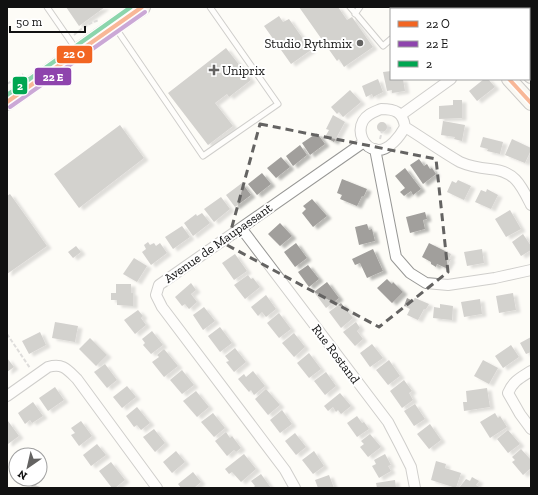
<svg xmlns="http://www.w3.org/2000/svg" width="538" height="495" font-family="'Zilla Slab',serif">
  <defs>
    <filter id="shadow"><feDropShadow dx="4.5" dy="2.5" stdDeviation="1" flood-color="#0004"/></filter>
  </defs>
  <rect width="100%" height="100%" fill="#fdfcf7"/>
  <path fill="#a19f9c" filter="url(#shadow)" d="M 66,7 L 105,7 L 79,26 Z
    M 299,7 L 338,7 L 347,20 L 352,17 L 373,47 L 344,67 L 339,59 L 337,61 Z
    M 279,16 L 283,22 L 289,19 L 311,50 L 291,64 L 264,26 Z
    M 226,48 L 251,80 L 229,97 L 227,94 L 215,103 L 233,126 L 208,145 L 168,93 Z
    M 391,71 L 391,79 L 403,79 L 405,91 L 392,93 L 392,90 L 387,91 L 383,72 Z
    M 378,79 L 383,92 L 373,97 L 372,94 L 366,97 L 362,86 Z
    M 484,79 L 488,79 L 495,87 L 477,101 L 469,91 Z
    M 350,90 L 361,102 L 343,117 L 339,112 L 337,114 L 331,107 Z
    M 453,100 L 462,100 L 462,118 L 439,119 L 439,106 L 453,105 Z
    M 333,115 L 345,122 L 334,142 L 325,137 L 329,130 L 326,129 Z
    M 443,121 L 465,125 L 462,141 L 454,139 L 455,137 L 441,135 Z
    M377 127a5 5 0 1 1 10 0a5 5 0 1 1-10 0Z
    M 120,125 L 144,158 L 79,208 L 54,174 Z
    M 317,133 L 325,144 L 310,155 L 302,143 Z
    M 483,137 L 503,142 L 500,154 L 487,151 L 488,149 L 480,147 Z
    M 512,139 L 531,148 L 531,150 L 525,163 L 505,155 Z
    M 300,145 L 307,155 L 293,166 L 286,156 Z
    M 281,157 L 290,167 L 276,178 L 267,168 Z
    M 419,159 L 424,166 L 427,164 L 430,169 L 432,168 L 436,174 L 423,184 L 410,165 Z
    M 405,168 L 421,189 L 413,195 L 411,191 L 404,196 L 400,192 L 405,188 L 395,176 Z
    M 262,173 L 271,184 L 257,195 L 248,184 Z
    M 342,179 L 367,189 L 364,196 L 362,196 L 357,206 L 340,199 L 342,195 L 337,193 Z
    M 458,180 L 471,186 L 464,200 L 447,192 L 452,181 L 456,183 Z
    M 242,183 L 251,195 L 235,207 L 226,195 Z
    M 487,189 L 498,195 L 491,209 L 475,202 L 481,190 L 486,192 Z
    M 10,194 L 47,246 L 7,274 L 7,196 Z
    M 221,197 L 230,209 L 214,222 L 204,209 Z
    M 312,199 L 327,216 L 313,227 L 302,213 L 306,209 L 303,206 Z
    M 510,210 L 521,229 L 506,237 L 495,219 Z
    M 425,212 L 427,219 L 423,220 L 425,229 L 410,233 L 406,217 Z
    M 202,213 L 210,223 L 193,236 L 184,223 L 196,214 L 197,216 Z
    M 280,223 L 292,236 L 280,246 L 268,234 Z
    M 367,224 L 369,230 L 372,229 L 375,241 L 359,245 L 355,227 Z
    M 182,226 L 190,237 L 173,249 L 165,237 Z
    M 523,234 L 531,246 L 531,250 L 521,256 L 512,242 Z
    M 148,242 L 150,245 L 154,243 L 156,246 L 160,243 L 167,253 L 151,265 L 142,252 L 146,249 L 144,245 Z
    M 296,243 L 307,258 L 295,267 L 284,252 Z
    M 429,243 L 451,254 L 449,259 L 451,259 L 446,268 L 437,264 L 436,267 L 431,264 L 431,262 L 422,257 Z
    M 76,246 L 81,252 L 73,258 L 68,252 Z
    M 373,249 L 383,271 L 367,278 L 360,263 L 355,265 L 352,259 Z
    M 482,249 L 484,263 L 467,266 L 464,252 Z
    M 235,254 L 247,271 L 234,280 L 222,263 Z
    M 134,258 L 147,266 L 137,282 L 123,274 Z
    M 308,265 L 319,279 L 309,287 L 298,272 Z
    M 248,275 L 251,279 L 253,278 L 260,287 L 245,299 L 234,285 Z
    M 387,279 L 392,284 L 393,282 L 403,292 L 392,303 L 377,288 Z
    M 327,282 L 339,298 L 326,308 L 314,292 Z
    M 191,283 L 196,290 L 191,294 L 197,302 L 189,309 L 185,304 L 182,306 L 175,297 Z
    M 116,284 L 131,284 L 131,293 L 133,293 L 133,306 L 117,305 L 117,300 L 111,300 L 111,293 L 116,293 Z
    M 513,293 L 516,310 L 499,313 L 496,296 Z
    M 266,295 L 276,309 L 266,317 L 262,312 L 258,316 L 251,307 Z
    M 407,298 L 413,301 L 415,298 L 429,304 L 426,309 L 424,309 L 418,320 L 407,315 L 410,309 L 404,306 Z
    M 480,299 L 482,314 L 464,317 L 461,302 Z
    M 341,303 L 353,318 L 341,328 L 329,312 Z
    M 440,304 L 453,306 L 452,320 L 433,318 L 434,307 L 440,308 Z
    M 204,307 L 215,321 L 203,330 L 193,315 Z
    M 138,310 L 143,316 L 141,318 L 146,325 L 135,334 L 124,320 Z
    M 279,313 L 291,329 L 279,338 L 267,323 Z
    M 55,322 L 78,326 L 75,342 L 52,338 Z
    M 356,322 L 360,328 L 357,331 L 363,339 L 355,346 L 343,332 Z
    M 220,327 L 232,343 L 220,352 L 208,336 Z
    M 152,331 L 163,345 L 151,354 L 143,345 L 145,343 L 142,339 Z
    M 40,332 L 46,345 L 29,354 L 22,341 Z
    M 294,333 L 305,347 L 294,357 L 282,343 Z
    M 531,337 L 531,352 L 526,354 L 520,343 Z
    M 90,338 L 107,355 L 96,366 L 79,349 Z
    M 372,344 L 383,358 L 370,367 L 360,353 Z
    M 511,345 L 519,357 L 503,368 L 495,356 Z
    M 235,348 L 246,362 L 234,372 L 226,362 L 229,361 L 225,356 Z
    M 164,349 L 178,366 L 164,377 L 152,362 L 159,357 L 157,355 Z
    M 309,353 L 321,369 L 309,378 L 297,363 Z
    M 7,358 L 14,367 L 7,372 Z
    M 389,360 L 400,376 L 388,385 L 376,370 Z
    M 483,360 L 498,368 L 489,384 L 474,376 Z
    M 105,364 L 117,380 L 107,388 L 94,372 Z
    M 182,370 L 194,385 L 182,394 L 170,380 Z
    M 253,371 L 265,386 L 254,395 L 251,390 L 249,392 L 238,379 L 244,374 L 246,377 Z
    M 326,372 L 336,386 L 325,395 L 314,381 Z
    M 404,380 L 412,391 L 409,393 L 413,400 L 402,408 L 390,391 Z
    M 127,386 L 136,397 L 122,408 L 113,397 Z
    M 55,387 L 64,400 L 48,411 L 39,398 Z
    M 487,388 L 490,407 L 464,411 L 463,402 L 467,402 L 466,391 Z
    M 266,389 L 280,405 L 268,415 L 255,399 Z
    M 196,391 L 209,407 L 197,417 L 183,401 Z
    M 340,393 L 351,406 L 341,414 L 338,410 L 336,412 L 333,407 L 328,411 L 324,406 Z
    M 33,402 L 43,416 L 32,423 L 30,420 L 25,424 L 18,413 Z
    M 415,404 L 425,419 L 414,426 L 404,411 Z
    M 137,407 L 150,423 L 141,430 L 137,425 L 134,427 L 126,416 Z
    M 282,410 L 292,424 L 280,433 L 270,420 Z
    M 213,413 L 225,428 L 214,437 L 201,422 Z
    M 495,413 L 498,418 L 500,416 L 507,427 L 490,438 L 480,422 Z
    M 357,416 L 362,423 L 364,422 L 369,429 L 357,437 L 347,423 Z
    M 8,421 L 19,436 L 8,444 L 7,443 L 7,422 Z
    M 81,421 L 92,436 L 79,446 L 71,435 L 75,433 L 71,428 Z
    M 430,424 L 441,440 L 429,449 L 417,434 Z
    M 154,429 L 165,443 L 155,452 L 143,437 Z
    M 508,430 L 520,444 L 508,453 L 497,439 Z
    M 226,432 L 230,438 L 232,436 L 241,448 L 236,452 L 234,450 L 227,456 L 215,441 Z
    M 295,433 L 306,447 L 296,455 L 285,441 Z
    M 370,434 L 381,447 L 368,457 L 360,447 L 364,444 L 361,441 Z
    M 97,444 L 106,455 L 91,466 L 83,455 Z
    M 521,449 L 531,460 L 531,468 L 523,475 L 512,462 L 515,460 L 512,457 Z
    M 176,451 L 185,462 L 172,473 L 163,462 Z
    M 314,451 L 324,466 L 313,474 L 302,460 Z
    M 244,454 L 256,469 L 241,482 L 232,472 L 229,474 L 225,469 Z
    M 385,454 L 391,465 L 388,466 L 391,471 L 379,478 L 372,466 L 376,464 L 374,460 Z
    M 436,461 L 446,464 L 445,468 L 461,473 L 456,488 L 431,480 Z
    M 111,462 L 125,480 L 115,488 L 112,488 L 99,471 Z
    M 193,472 L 201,482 L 194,488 L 181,488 L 178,484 Z
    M 261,474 L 271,488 L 253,488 L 255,486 L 251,481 Z
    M 329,475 L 334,488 L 318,488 L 315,480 Z
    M 472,477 L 479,481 L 476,485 L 481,488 L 459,488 L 466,479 L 470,481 Z
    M 395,480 L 396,488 L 377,488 L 376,483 Z
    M 32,484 L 43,488 L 31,488 Z"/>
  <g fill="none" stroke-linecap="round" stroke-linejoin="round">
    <g stroke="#979795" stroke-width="7">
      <path id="lane" d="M 47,7 L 76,49
        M 350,7 L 383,46 L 391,39
        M 355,14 L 360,7
        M 115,27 L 203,156 L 278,104 L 210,7"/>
    </g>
    <g stroke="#979795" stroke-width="12">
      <path id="street" d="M 381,109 C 395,109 403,112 405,127 C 400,136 389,151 377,150 C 363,148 357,132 363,121 C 367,114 374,112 381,109 Z
        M 401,115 L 451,79
        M 405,127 C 423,138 441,151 460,162 C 469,166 480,168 490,169 C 515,171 521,185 531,205
        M 375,149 L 396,257 L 410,273 L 426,283 L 448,285 L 495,278 L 531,270
        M 241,228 L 388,422 L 400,445 L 411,467 L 415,488
        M 531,371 C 520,378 513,381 508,393 L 520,414 L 531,429
        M 7,396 L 48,367 C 63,363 67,369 77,379 L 157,488
        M 295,488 L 285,470 L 162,307 L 156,295 L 159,285 L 364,142"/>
    </g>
    <g stroke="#8e8d8b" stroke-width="16">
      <path id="secondary" d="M 425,7 L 427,9
        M 454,7 L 457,9
        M 529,74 L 531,76
        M 509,79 L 531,103"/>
    </g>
    <g stroke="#858482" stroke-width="18">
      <path id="primary" d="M 7,102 L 94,40 L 142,7"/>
    </g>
    <path stroke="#b9b9b8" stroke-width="2" stroke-dasharray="4 2" stroke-linecap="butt" d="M 474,7 L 477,9
      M 529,19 L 531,18
      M 74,35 C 82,28 89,23 99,20
      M 529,50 L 531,53
      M 7,84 L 23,74
      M 387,128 L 393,128
      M 380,139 L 382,131
      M 7,334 L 30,368"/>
    <use href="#lane" stroke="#fffffe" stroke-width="5"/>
    <use href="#street" stroke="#fffffe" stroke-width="10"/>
    <use href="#secondary" stroke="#f6f4eb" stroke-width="14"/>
    <use href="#primary" stroke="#ede9dc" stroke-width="16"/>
    <g stroke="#fff" stroke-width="7">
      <path id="bus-1" d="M 509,79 L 531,103
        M 7,102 L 142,7"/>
    </g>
    <g stroke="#fff" stroke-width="7">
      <path id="bus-2" d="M 10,107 L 145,12"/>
    </g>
    <g stroke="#fff" stroke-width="7">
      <path id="bus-3" d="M 7,95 L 131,7"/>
    </g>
    <use href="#bus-1" stroke="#f26522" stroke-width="4"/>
    <use href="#bus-2" stroke="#8e44ad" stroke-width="4"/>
    <use href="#bus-3" stroke="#00a651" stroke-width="4"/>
  </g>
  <path d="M0 0H538V495H0ZM 260,124 L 436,159 L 448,272 L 379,327 L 227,245 Z" fill="#fdfcf7" fill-opacity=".55" fill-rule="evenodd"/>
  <path fill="none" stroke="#646362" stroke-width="3" stroke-dasharray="8 5" stroke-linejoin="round" d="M 260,124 L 436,159 L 448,272 L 379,327 L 227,245 Z"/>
  <g fill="#646362" stroke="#fff" stroke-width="1.5">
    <circle cx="360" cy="43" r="4"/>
    <path d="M212 64h4v4h4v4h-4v4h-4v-4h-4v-4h4z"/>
  </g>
  <g text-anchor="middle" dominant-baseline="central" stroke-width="4" stroke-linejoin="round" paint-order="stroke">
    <g font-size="13" fill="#111" stroke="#fff" text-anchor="end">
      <text x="352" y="43">Studio Rythmix</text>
      <text x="222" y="70" text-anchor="start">Uniprix</text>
    </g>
    <g font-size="13" fill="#111" stroke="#fff">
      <text transform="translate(218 243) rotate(-35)">Avenue de Maupassant</text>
      <text transform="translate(336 354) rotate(53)">Rue Rostand</text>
    </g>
  </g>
  <g stroke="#fff" stroke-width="1.5">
    <rect x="56" y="45" width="37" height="19" rx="4" fill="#f26522"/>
    <rect x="34" y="67" width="38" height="19" rx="4" fill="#8e44ad"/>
    <rect x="12" y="76" width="16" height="19" rx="4" fill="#00a651"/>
  </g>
  <g font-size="11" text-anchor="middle" font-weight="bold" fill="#fff">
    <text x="74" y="58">22 O</text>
    <text x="53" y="81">22 E</text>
    <text x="20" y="90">2</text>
  </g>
  <rect width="538" height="495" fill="none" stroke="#111111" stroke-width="16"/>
  <rect x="390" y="8" width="140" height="72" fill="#ffffff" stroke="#a0a0a0"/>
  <rect x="398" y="21" width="20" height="6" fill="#f26522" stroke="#a0a0a0"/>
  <text x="426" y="28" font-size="12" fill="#111111">22 O</text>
  <rect x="398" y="41" width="20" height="6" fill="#8e44ad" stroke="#a0a0a0"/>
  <text x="426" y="48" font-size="12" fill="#111111">22 E</text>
  <rect x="398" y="61" width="20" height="6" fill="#00a651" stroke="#a0a0a0"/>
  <text x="426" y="68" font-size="12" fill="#111111">2</text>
  <g transform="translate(28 467) rotate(214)"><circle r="19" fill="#ffffff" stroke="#a0a0a0"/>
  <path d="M0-3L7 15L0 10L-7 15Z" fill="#646362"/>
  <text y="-6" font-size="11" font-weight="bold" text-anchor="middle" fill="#111111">N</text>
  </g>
  <path d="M10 26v6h75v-6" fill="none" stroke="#111111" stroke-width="2"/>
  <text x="16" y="26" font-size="12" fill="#111111" stroke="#ffffff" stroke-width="3" paint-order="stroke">50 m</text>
</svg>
